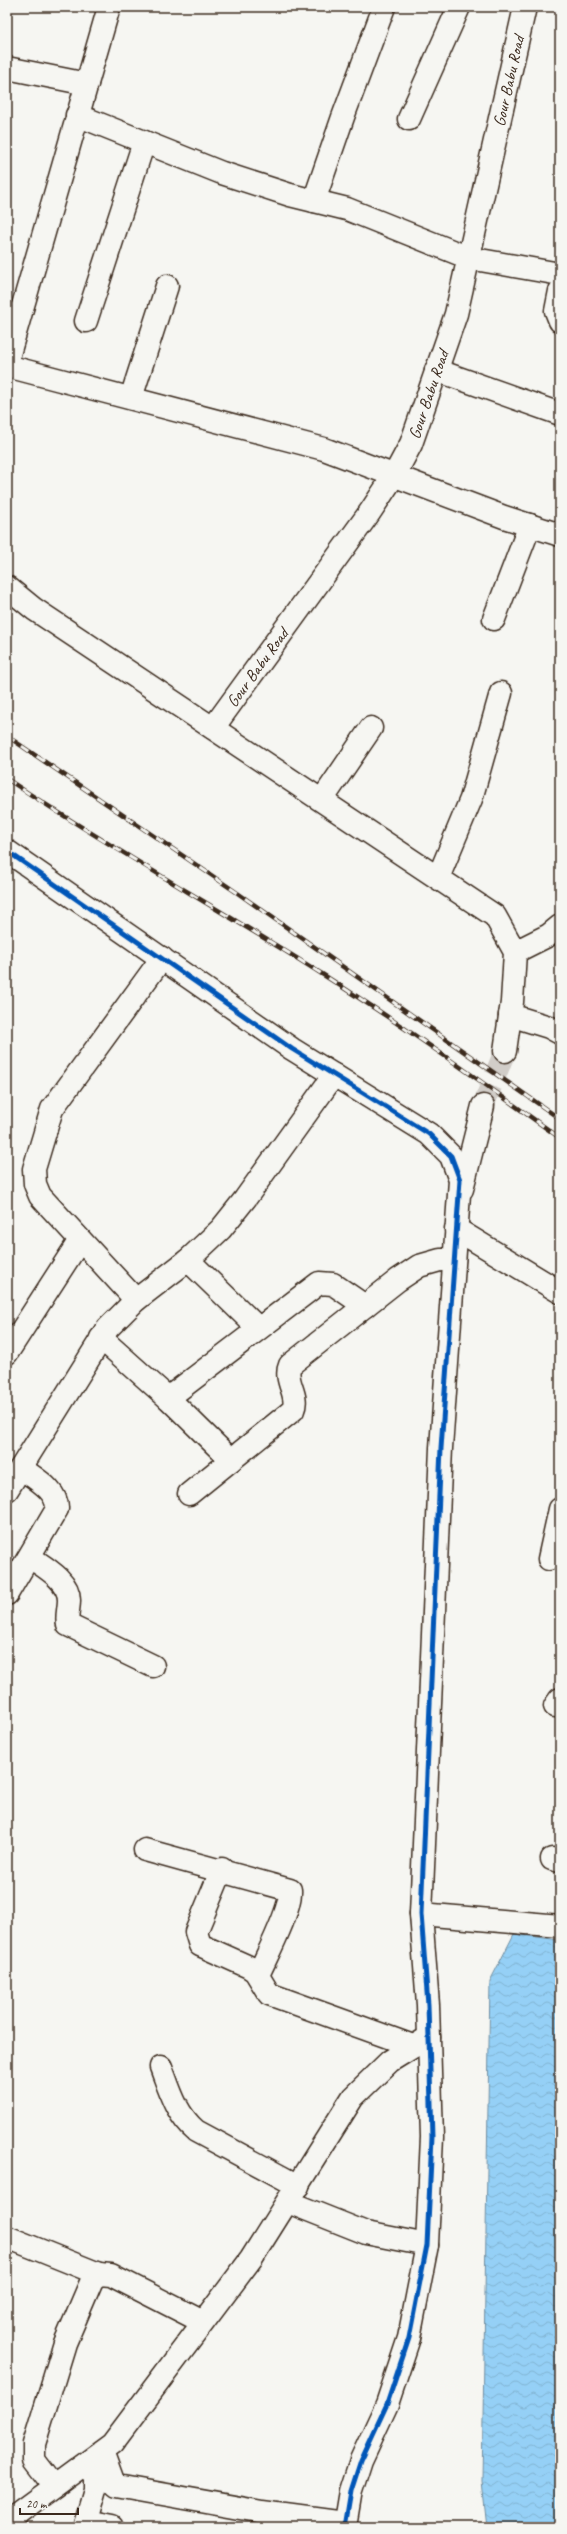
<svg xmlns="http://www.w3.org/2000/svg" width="567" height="2534" font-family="Caveat,sans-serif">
  <defs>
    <pattern id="water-waves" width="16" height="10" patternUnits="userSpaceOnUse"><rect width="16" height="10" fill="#95d0f6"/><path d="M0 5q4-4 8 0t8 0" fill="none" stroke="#81b3d2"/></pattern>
  </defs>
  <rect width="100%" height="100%" fill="#f6f6f2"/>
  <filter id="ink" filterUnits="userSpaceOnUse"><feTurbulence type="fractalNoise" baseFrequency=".025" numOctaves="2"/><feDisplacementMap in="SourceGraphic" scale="8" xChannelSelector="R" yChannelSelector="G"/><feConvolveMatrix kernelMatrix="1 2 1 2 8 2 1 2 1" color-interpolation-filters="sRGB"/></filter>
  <g filter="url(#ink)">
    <path fill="url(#water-waves)" stroke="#718ea0" d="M 514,1934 L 560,1940 L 560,2527 L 487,2527 L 482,2481 L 490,1981 Z"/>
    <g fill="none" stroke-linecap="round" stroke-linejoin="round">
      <path stroke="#d1cdc8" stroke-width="22" stroke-dasharray="22 11" stroke-linecap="butt" d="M 483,1106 L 505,1051"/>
      <g stroke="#3b2a1e" stroke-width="25">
        <g id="minor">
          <path d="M 7,68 L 87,84"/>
          <path d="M 77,115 L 222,173 L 290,195 L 347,209 L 469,258 L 560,274"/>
          <path d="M 409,119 L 459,7"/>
          <path d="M 314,201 L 343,117 L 384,7"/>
          <path d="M 560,291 L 556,311 L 560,321"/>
          <path d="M 86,321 L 144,142"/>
          <path d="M 7,361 L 109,7"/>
          <path d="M 7,366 L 324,449 L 504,517 L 560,535"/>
          <path d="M 436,370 L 560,414"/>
          <path d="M 131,398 L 167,286"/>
          <path d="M 7,587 L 34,609 L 495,916 L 515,952 L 512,1002 L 505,1051"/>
          <path d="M 494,619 L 530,525"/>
          <path id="s1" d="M 213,728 L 370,512 L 395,474 L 411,444 L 456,314 L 525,7"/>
          <path d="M 322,800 L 371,728"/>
          <path d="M 7,851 L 292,1049 L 429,1134 L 451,1156 L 460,1180 L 441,1448 L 421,1914 L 428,2005 L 432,2137 L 427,2245 L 409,2338 L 387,2404 L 361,2460 L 351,2491 L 345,2527"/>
          <path d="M 438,878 L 471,799 L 501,693"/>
          <path d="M 515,952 L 549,935 L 560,926"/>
          <path d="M 510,1015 L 549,1027 L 560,1033"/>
          <path d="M 462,1189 L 483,1106"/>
          <path d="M 456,1229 L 560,1292"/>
          <path d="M 188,1260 L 258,1328"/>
          <path d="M 136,1300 L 40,1196 L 35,1184 L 34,1169 L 52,1109 L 162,958"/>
          <path d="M 101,1338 L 168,1398 L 231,1460"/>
          <path d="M 7,1353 L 80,1240"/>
          <path d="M 168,1398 L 319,1283 L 333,1284 L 365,1306"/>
          <path d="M 7,1490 L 108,1328 L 136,1300 L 188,1260 L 221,1229 L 245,1199 L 334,1075"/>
          <path d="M 189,1494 L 293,1410 C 300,1395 283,1381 290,1365 L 398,1280 L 419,1266 L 440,1260 L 454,1260"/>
          <path d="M 30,1557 C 44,1567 69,1580 69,1600 C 69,1609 66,1616 68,1625 L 153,1666"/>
          <path d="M 549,1559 L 560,1509"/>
          <path d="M 7,1594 L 57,1509 C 58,1490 34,1478 21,1468"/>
          <path d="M 555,1706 L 560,1699"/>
          <path d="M 145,1850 L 290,1890 C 292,1908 266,1957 258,1975"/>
          <path d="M 552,1859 L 560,1861"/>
          <path d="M 222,1869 L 196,1932 L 200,1945 L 249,1967 L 255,1971 L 269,1994 L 413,2046"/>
          <path d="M 421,1914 L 560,1926"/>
          <path d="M 161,2067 C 170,2091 176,2114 196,2131 L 298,2186"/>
          <path d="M 288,2202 L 366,2233 L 427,2245"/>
          <path d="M 7,2237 L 99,2274"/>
          <path d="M 102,2452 L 113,2482 L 117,2486 L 262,2512 L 345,2523"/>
          <path d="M 54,2486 L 34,2460 L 34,2444 L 65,2343 L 92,2280 L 99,2274 L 111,2275 L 203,2322"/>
          <path d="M 7,2521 L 112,2444 L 251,2259 L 353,2097 L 390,2061 L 429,2037"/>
          <path d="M 86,2522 L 112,2527"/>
          <path d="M 84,2527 L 95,2489 L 95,2458"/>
        </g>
      </g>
      <use href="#minor" stroke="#f6f6f2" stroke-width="22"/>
      <g stroke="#3b2a1e" stroke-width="4.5">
        <path id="rail" d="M 7,736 L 239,894 L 560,1119
          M 7,779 C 110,848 218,908 322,974 C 404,1026 482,1082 560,1138"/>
      </g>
      <use href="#rail" stroke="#f6f6f2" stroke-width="3" stroke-dasharray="9" stroke-linecap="butt"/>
      <g stroke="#f6f6f2" stroke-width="8">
        <path id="cycleway" d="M 7,851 L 292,1049 L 429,1134 L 451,1156 L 460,1180 L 441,1448 L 421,1914 L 428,2005 L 432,2137 L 427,2245 L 409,2338 L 387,2404 L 361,2460 L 351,2491 L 345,2527"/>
      </g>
      <use href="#cycleway" stroke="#0057b8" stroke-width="5"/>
    </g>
  </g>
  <g text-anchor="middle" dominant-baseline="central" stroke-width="3" stroke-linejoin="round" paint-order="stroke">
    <g font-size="17" fill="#3b2a1e" stroke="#f6f6f2">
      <text stroke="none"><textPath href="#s1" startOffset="723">Gour Babu Road</textPath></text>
      <text stroke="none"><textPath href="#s1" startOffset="399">Gour Babu Road</textPath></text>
      <text stroke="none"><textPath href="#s1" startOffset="75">Gour Babu Road</textPath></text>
    </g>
  </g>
  <rect width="567" height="2534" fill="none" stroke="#f6f6f2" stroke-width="24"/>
  <rect x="12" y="12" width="543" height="2510" fill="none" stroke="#3b2a1e" stroke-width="1.5" filter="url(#ink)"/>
  <path d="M20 2508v6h58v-6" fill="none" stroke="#3b2a1e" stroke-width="2"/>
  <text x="26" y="2508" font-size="12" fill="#3b2a1e" stroke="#f6f6f2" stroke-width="3" paint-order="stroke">20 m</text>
</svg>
